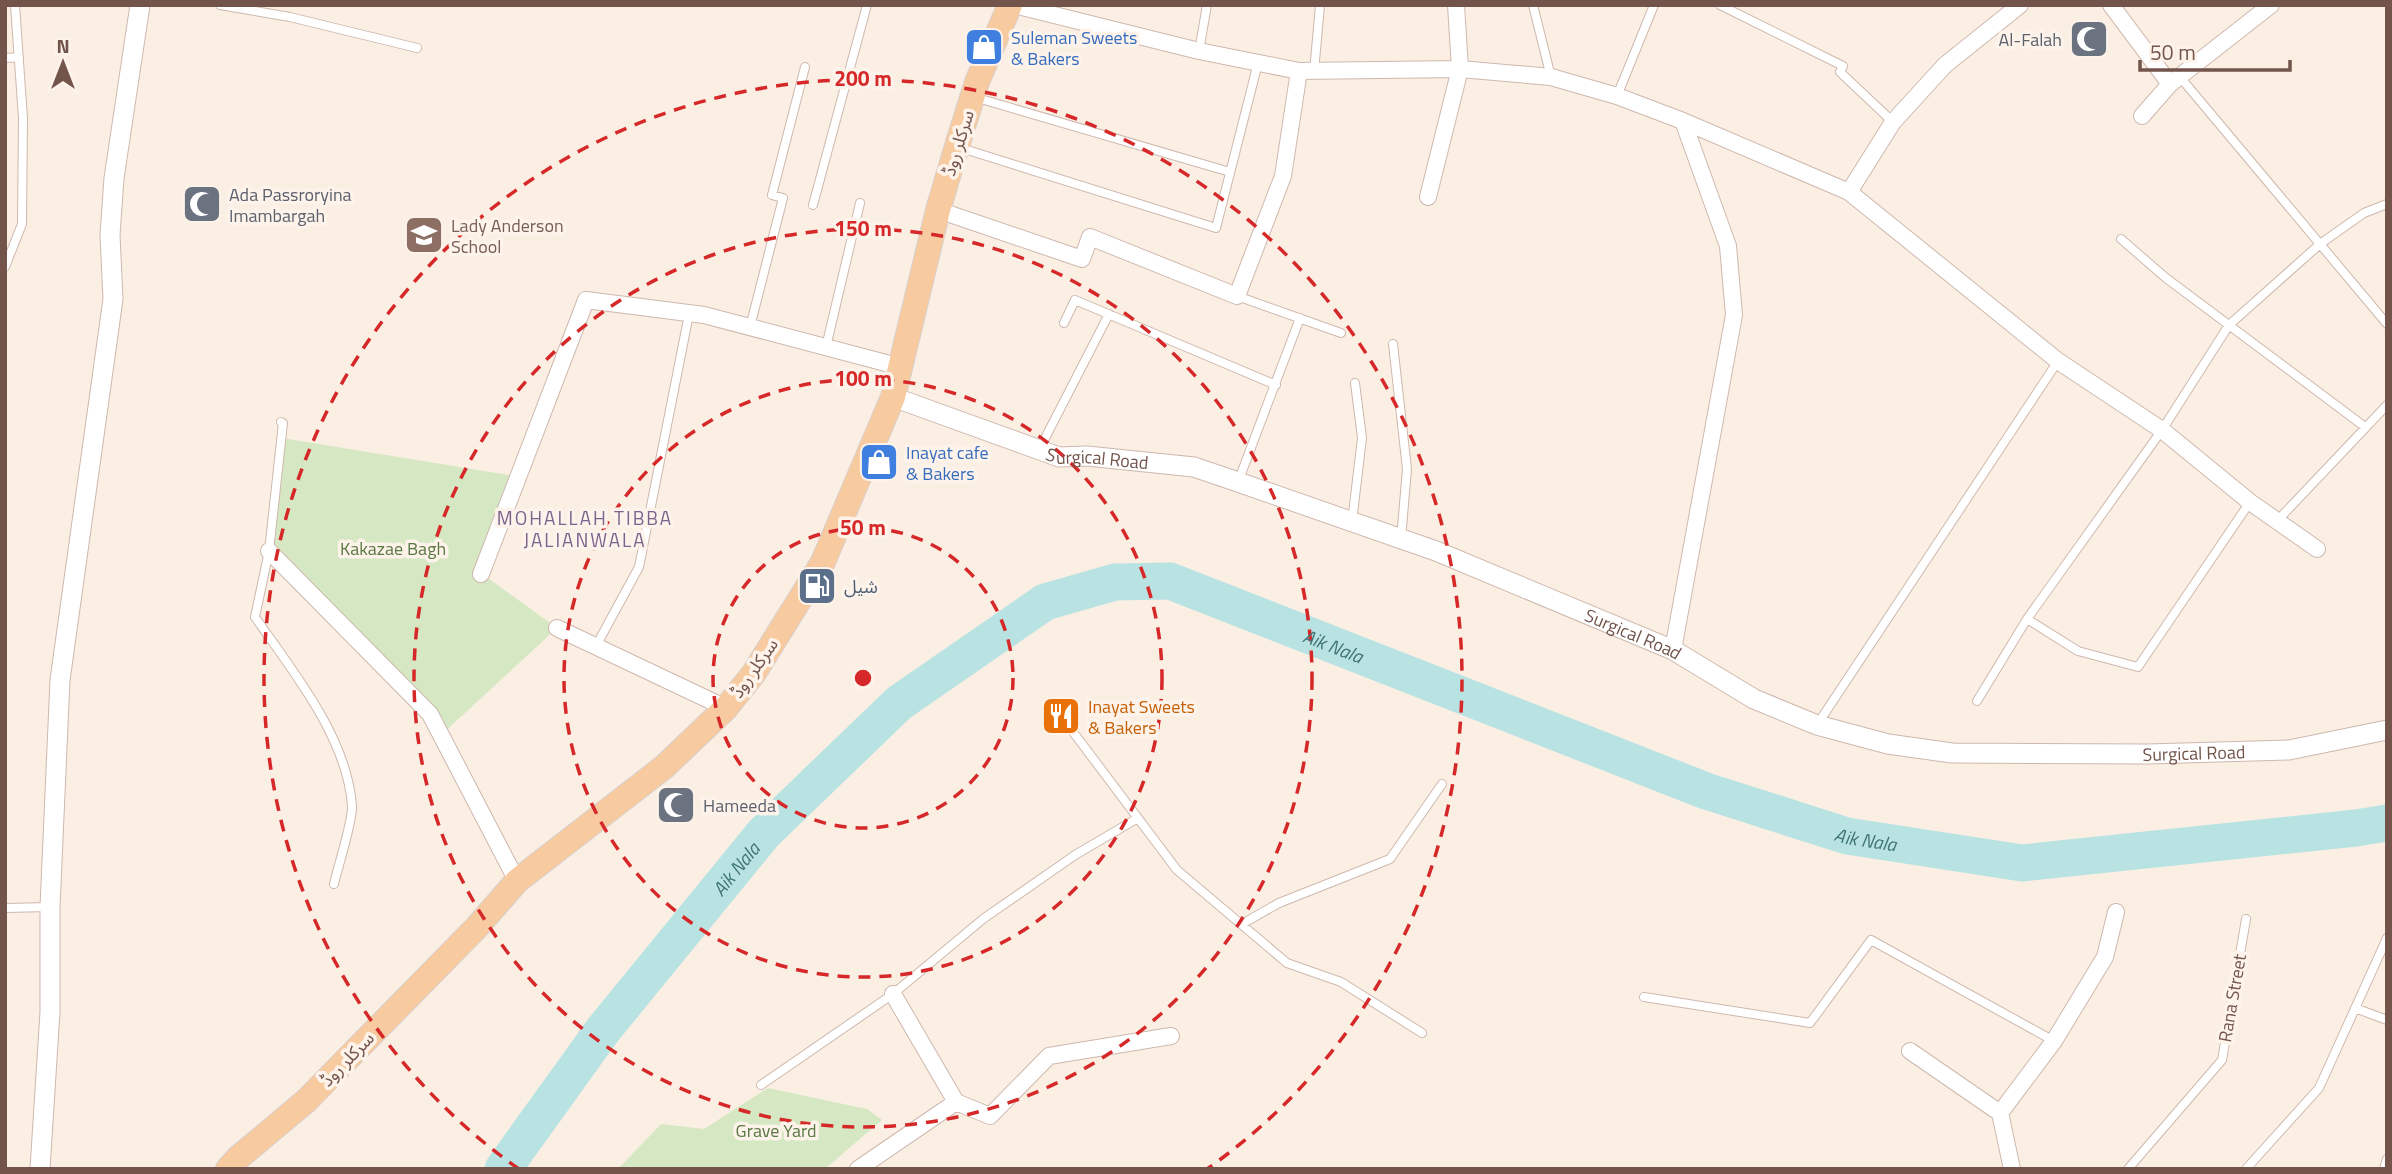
<svg xmlns="http://www.w3.org/2000/svg" width="2392" height="1174" font-family="'Titillium Web','Noto Sans Arabic',sans-serif">
  <rect width="100%" height="100%" fill="#fbefe4"/>
  <path fill="#d6e8c3" d="M 282,438 L 514,476 L 481,573 L 557,628 L 440,736 L 269,551 Z
    M 768,1088 L 867,1109 L 882,1120 L 825,1169 L 618,1169 L 661,1124 L 704,1129 Z"/>
  <g fill="none" stroke-linecap="round" stroke-linejoin="round">
    <path stroke="#b9e3e3" stroke-width="37" id="s1" d="M 503,1169 L 603,1030 L 764,833 L 899,703 L 1045,602 L 1115,582 L 1170,581 L 1706,791 L 1847,836 L 2022,863 L 2356,828 L 2387,823"/>
    <g stroke="#ceb8ae" stroke-width="10">
      <path id="service" d="M 220,5 L 290,17 L 417,48
        M 1533,5 L 1551,77
        M 1720,5 L 1843,66 L 1840,72 L 1893,122
        M 1199,51 L 1207,5
        M 5,58 L 19,57
        M 1314,72 L 1320,5
        M 2180,77 L 2387,324
        M 1617,96 L 1654,5
        M 974,97 L 1230,172
        M 961,148 L 1216,228 L 1258,63
        M 813,205 L 867,5
        M 2121,239 L 2166,278 L 2365,427
        M 5,267 L 22,224 L 23,118 L 15,5
        M 1237,296 L 1341,333
        M 1064,323 L 1075,300 L 1276,385
        M 750,327 L 783,198 L 772,195 L 805,67
        M 1393,344 L 1407,469 L 1401,539
        M 826,347 L 860,203
        M 281,422 L 283,423 L 269,551 L 255,617 C 293,672 347,737 352,806 C 353,821 338,866 334,884
        M 1040,448 L 1109,314
        M 1238,482 L 1300,318
        M 2277,521 L 2387,405
        M 1352,522 L 1362,438 L 1355,383
        M 2027,619 L 2078,651 L 2138,667 L 2250,502
        M 596,646 L 639,567 L 689,314
        M 1977,701 L 2027,619 L 2162,430 L 2229,325 L 2320,244 L 2364,213 L 2387,204
        M 1061,716 L 1177,870 L 1287,963 L 1341,982 L 1422,1033
        M 1817,725 L 2058,361
        M 5,908 L 50,907
        M 1242,924 L 1279,903 L 1390,859 L 1442,784
        M 1644,997 L 1810,1023 L 1871,940 L 2054,1041
        M 2355,1008 L 2387,1020
        M 761,1085 L 893,994 L 983,919 L 1075,855 L 1138,818
        M 2128,1169 L 2222,1060 L 2246,919
        M 2246,1169 L 2319,1088 L 2387,938
        M 2384,1169 L 2387,1159"/>
    </g>
    <g stroke="#ceb8ae" stroke-width="18">
      <path id="minor" d="M 1014,5 L 1199,51 L 1299,71 L 1460,69 L 1551,77 L 1617,96 L 1683,121 L 1849,192 L 2058,361 L 2162,430 L 2250,502 L 2317,549
        M 2111,5 L 2170,84
        M 2142,116 L 2170,84 L 2271,5
        M 1849,192 L 1893,122 L 1945,65 L 2020,5
        M 1428,197 L 1460,69 L 1456,5
        M 938,210 L 1082,259 L 1090,237 L 1237,296 L 1283,176 L 1299,71
        M 269,551 L 430,714 L 517,881
        M 481,574 L 586,300 L 704,315 L 901,367
        M 557,628 L 726,708
        M 1673,650 L 1734,315 L 1728,246 L 1683,121
        M 893,994 L 956,1102 L 990,1116 L 1049,1056 L 1171,1036
        M 1910,1051 L 2000,1113
        M 858,1169 L 956,1102
        M 2012,1169 L 2000,1113 L 2054,1041 L 2105,957 L 2116,912"/>
    </g>
    <g stroke="#ceb8ae" stroke-width="21">
      <g id="tertiary">
        <path id="s2" d="M 893,397 L 1059,457 L 1087,456 L 1194,467 L 1238,482 L 1436,551 L 1673,650 L 1754,699 L 1817,725 L 1888,744 L 1952,753 L 2148,754 L 2289,750 L 2387,730"/>
        <path d="M 40,1169 L 50,1012 L 50,907 L 60,680 L 113,299 L 110,235 L 114,178 L 140,5"/>
      </g>
    </g>
    <g stroke="#d8cfcd" stroke-width="26">
      <path id="primary" d="M 228,1169 L 238,1158 L 306,1101 L 477,927 L 517,881 L 664,767 L 726,708 L 754,673 L 823,562 L 893,397 L 938,210 L 957,146 L 977,82 L 1010,5"/>
    </g>
    <use href="#service" stroke="#fff" stroke-width="8"/>
    <use href="#minor" stroke="#fff" stroke-width="16"/>
    <use href="#tertiary" stroke="#fff" stroke-width="19"/>
    <use href="#primary" stroke="#f7cb9f" stroke-width="24"/>
  </g>
  <g fill="none" stroke="#d62828" stroke-width="3.5" stroke-dasharray="12 9">
    <circle cx="863" cy="678" r="150"/>
    <circle cx="863" cy="678" r="299"/>
    <circle cx="863" cy="678" r="449"/>
    <path d="M519 1169A599 599 0 1 1 1207 1169"/>
  </g>
  <defs>
    <g id="mosque-square" transform="scale(2.0125)"><rect x="-9" y="-9" width="18" height="18" rx="4" fill="#6b7280" stroke="#fef3ea"/><path d="M3.5-4.9A6 6 0 1 0 3.5 4.9A5 5 0 1 1 3.5-4.9Z" fill="#fff"/></g>
    <g id="shop-square" transform="scale(2.0125)"><rect x="-9" y="-9" width="18" height="18" rx="4" fill="#3f7fe0" stroke="#fef3ea"/><path d="M-5-2.5h2.3a2.7 3.5 0 0 1 5.4 0H5L5.5 6h-11ZM-1.5-2.5h3a1.5 2.3 0 0 0-3 0Z" fill="#fff"/></g>
    <g id="school-square" transform="scale(2.0125)"><rect x="-9" y="-9" width="18" height="18" rx="4" fill="#8d6e63" stroke="#fef3ea"/><path d="M0-5L7-2L0 1L-7-2ZM-4 1L0 2.5L4 1V4Q0 6-4 4Z" fill="#fff"/></g>
    <g id="fuel-square" transform="scale(2.0125)"><rect x="-9" y="-9" width="18" height="18" rx="4" fill="#5c6f8a" stroke="#fef3ea"/><path d="M-5.5-6h7V0h2V4h1.3V-2.5L3-4.5l.8-.8L6-3V5H2.5V1h-1V6h-7ZM-4.2-4.7v3.2H.2V-4.7Z" fill="#fff"/></g>
    <g id="restaurant-square" transform="scale(2.0125)"><rect x="-9" y="-9" width="18" height="18" rx="4" fill="#e8710a" stroke="#fef3ea"/><path d="M-5-6h1v4h1v-4h1v4h1v-4h1v5L-1.5 .5V6h-2V.5L-5-1ZM5-6V6H3V1.5H1.5Q1.5-4 5-6Z" fill="#fff"/></g>
  </defs>
  <g fill-rule="evenodd">
    <use href="#mosque-square" x="2089" y="39"/>
    <use href="#shop-square" x="984" y="47"/>
    <use href="#mosque-square" x="202" y="204"/>
    <use href="#school-square" x="424" y="235"/>
    <use href="#shop-square" x="879" y="462"/>
    <use href="#fuel-square" x="817" y="586"/>
    <use href="#restaurant-square" x="1061" y="716"/>
    <use href="#mosque-square" x="676" y="805"/>
  </g>
  <g text-anchor="middle" dominant-baseline="central" stroke-width="7" stroke-linejoin="round" paint-order="stroke">
    <g font-size="18" fill="#366cbe" stroke="#fef3ea" text-anchor="start">
      <text x="1011" y="37">Suleman Sweets<tspan x="1011" dy="21">&amp; Bakers</tspan></text>
      <text x="906" y="452">Inayat cafe<tspan x="906" dy="21">&amp; Bakers</tspan></text>
    </g>
    <g font-size="18" fill="#5b616d" stroke="#fef3ea" text-anchor="start">
      <text x="2062" y="39" text-anchor="end">Al-Falah</text>
      <text x="229" y="194">Ada Passroryina<tspan x="229" dy="21">Imambargah</tspan></text>
      <text x="703" y="805">Hameeda</text>
    </g>
    <g font-size="18" fill="#72544b" stroke="#fef3ea">
      <text transform="translate(958 143) rotate(-73)">سرکلر روڈ</text>
      <text stroke="none"><textPath href="#s2" startOffset="215">Surgical Road</textPath></text>
      <text stroke="none"><textPath href="#s2" startOffset="782">Surgical Road</textPath></text>
      <text transform="translate(754 668) rotate(-55)">سرکلر روڈ</text>
      <text stroke="none"><textPath href="#s2" startOffset="1368">Surgical Road</textPath></text>
      <text transform="translate(2232 998) rotate(-80)">Rana Street</text>
      <text transform="translate(347 1059) rotate(-46)">سرکلر روڈ</text>
    </g>
    <g font-size="18" fill="#785e54" stroke="#fef3ea" text-anchor="start">
      <text x="451" y="225">Lady Anderson<tspan x="451" dy="21">School</tspan></text>
    </g>
    <g font-size="18" fill="#597843" stroke="#fef3ea">
      <text x="393" y="548">Kakazae Bagh</text>
      <text x="776" y="1130">Grave Yard</text>
    </g>
    <g font-size="18" fill="#4e5e75" stroke="#fef3ea" text-anchor="start">
      <text x="844" y="586">شیل</text>
    </g>
    <g font-size="18" fill="#c56008" stroke="#fef3ea" text-anchor="start">
      <text x="1088" y="706">Inayat Sweets<tspan x="1088" dy="21">&amp; Bakers</tspan></text>
    </g>
    <g font-size="19" letter-spacing="2" fill="#7a638e" stroke="#fef3ea">
      <text x="585" y="517">MOHALLAH TIBBA<tspan x="585" dy="22">JALIANWALA</tspan></text>
    </g>
    <g font-size="19" font-style="italic" fill="#407577" stroke="#fef3ea">
      <text stroke="none"><textPath href="#s1" startOffset="1094">Aik Nala</textPath></text>
      <text stroke="none"><textPath href="#s1" startOffset="1661">Aik Nala</textPath></text>
      <text stroke="none"><textPath href="#s1" startOffset="380">Aik Nala</textPath></text>
    </g>
  </g>
  <circle cx="863" cy="678" r="10" fill="#d62828" stroke="#fef3ea" stroke-width="3.5"/>
  <g font-size="21" text-anchor="middle" font-weight="bold" fill="#d62828" stroke="#fef3ea" stroke-width="7" stroke-linejoin="round" paint-order="stroke">
    <text x="863" y="86">200 m</text>
    <text x="863" y="236">150 m</text>
    <text x="863" y="386">100 m</text>
    <text x="863" y="535">50 m</text>
  </g>
  <rect width="2392" height="1174" fill="none" stroke="#72544b" stroke-width="14"/>
  <g transform="translate(63 63)" stroke="#fef3ea" stroke-width="5" paint-order="stroke">
  <path d="M0-5L12 26L0 18L-12 26Z" fill="#72544b"/>
  <text y="-10" font-size="19" font-weight="bold" text-anchor="middle" fill="#72544b">N</text>
  </g>
  <path d="M2140 60v10h150v-10" fill="none" stroke="#72544b" stroke-width="3.5"/>
  <text x="2150" y="60" font-size="21" fill="#72544b" stroke="#fef3ea" stroke-width="5" paint-order="stroke">50 m</text>
</svg>
